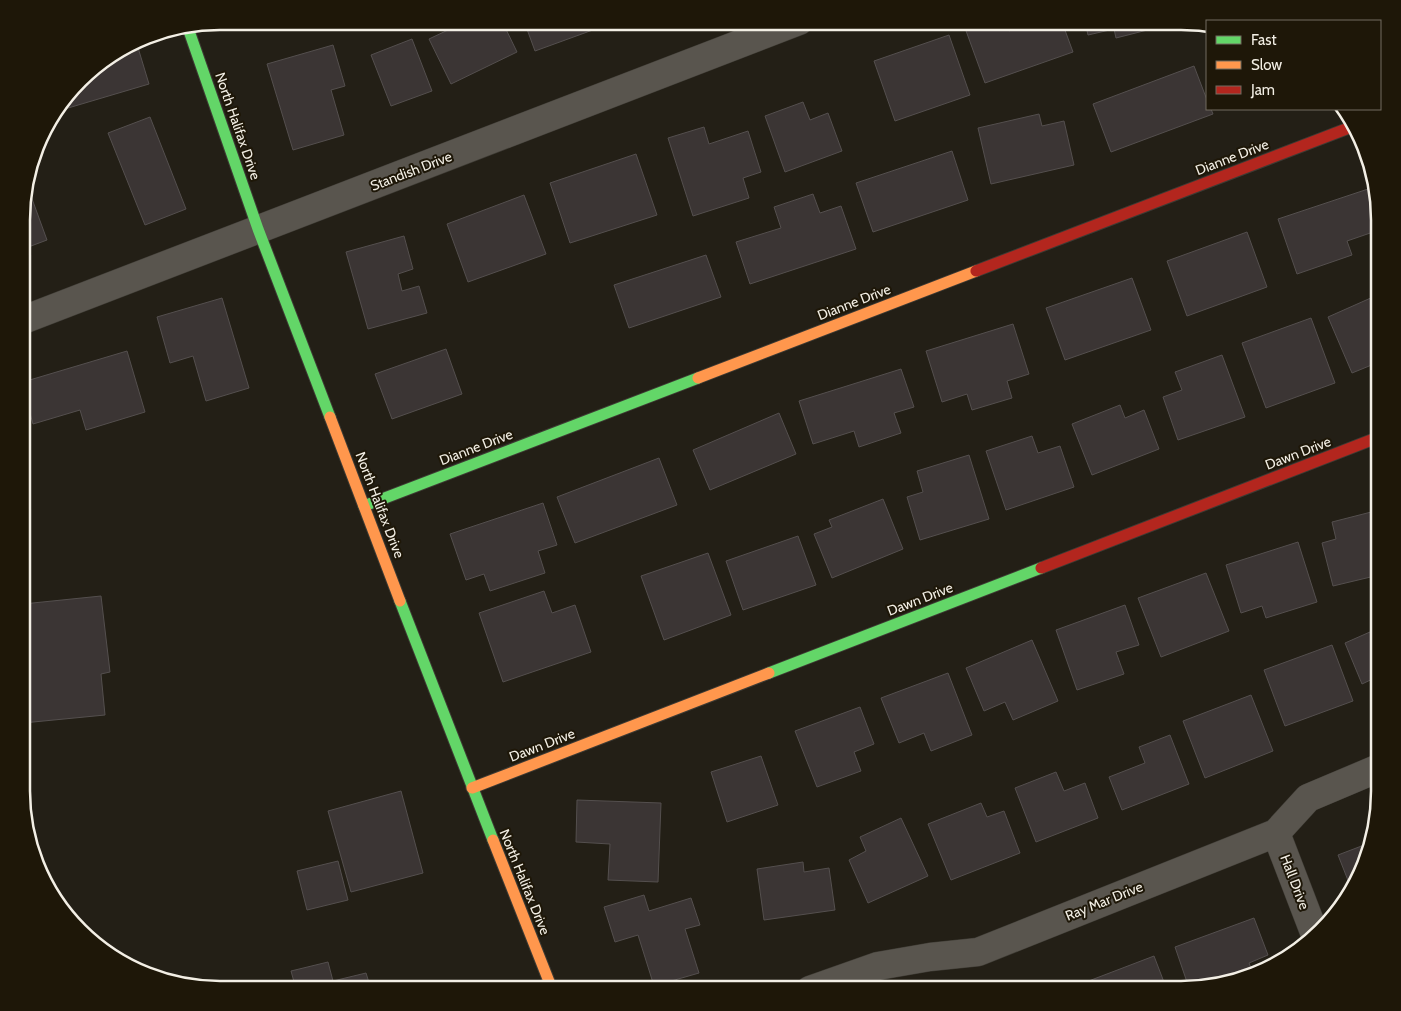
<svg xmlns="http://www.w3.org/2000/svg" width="1401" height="1011" font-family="Cabin,sans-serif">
  <rect width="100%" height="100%" fill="#231f16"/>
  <path fill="#3b3534" stroke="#544f4e" d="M 467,21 L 502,21 L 517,52 L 451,84 L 429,39 Z
    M 524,21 L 599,21 L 601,27 L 535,51 Z
    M 982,22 L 1006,22 L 1009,31 L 1036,22 L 1062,22 L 1073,52 L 985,83 L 965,28 Z
    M 1085,22 L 1171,22 L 1171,24 L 1116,38 L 1114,29 L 1088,35 Z
    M 949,35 L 970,95 L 895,121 L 874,61 Z
    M 412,39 L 432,91 L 391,106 L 371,55 Z
    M 136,41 L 149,84 L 58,111 L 89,71 Z
    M 333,45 L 345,86 L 331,90 L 344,135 L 293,150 L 267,64 Z
    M 1194,66 L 1207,100 L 1207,109 L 1211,109 L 1213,114 L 1111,152 L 1093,104 Z
    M 803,102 L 810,120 L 828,113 L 842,151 L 785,172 L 765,116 Z
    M 1039,114 L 1042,126 L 1064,121 L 1074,165 L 991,184 L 978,128 Z
    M 150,117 L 186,209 L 145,225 L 108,133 Z
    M 704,127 L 709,144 L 748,131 L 761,172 L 743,178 L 749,198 L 693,216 L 668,138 Z
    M 952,151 L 968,200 L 873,232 L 856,183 Z
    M 636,154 L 657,215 L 570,243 L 550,183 Z
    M 1374,187 L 1379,207 L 1379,230 L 1347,241 L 1352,255 L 1297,274 L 1278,219 Z
    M 813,194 L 820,213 L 841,206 L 856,249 L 750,284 L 736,242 L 781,228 L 774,207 Z
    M 524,195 L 546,254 L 468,282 L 447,224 Z
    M 31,196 L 47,240 L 23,249 L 23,199 Z
    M 1247,232 L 1267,287 L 1187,316 L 1167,261 Z
    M 404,236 L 413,269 L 398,274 L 402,291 L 419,286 L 427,313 L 368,329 L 346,252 Z
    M 706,255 L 721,297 L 629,328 L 614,285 Z
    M 1132,278 L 1151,330 L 1065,360 L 1046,308 Z
    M 1373,297 L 1379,311 L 1379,362 L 1352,373 L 1328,317 Z
    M 222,298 L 249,388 L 206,401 L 193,356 L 170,363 L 157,317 Z
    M 1311,318 L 1335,383 L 1266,408 L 1242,343 Z
    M 1013,324 L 1029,374 L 1007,381 L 1012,398 L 972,410 L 967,394 L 942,402 L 926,351 Z
    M 446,349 L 462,394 L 392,419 L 375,374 Z
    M 127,351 L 145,412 L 86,430 L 80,410 L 33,424 L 23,388 L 23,382 Z
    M 1222,355 L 1245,417 L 1178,440 L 1163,397 L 1182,390 L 1175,372 Z
    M 901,369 L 914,407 L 894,413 L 901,433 L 859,447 L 854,431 L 813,444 L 799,401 Z
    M 1120,405 L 1125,418 L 1144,410 L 1159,449 L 1092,475 L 1072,424 Z
    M 779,413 L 796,454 L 710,490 L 693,450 Z
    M 1032,436 L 1038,453 L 1060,446 L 1074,487 L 1006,510 L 986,451 Z
    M 969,455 L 989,519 L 920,540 L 907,497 L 923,492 L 917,471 Z
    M 659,458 L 677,505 L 575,543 L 557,497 Z
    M 883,499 L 903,549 L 832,578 L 814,534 L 832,527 L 829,520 Z
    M 543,503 L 557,545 L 538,551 L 545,573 L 490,591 L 484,574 L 466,580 L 450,534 Z
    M 1379,510 L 1379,575 L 1333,586 L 1322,543 L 1336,539 L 1332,522 Z
    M 798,536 L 816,585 L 743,610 L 726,561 Z
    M 1298,542 L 1317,602 L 1266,618 L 1262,606 L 1241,613 L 1226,565 Z
    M 708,553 L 731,615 L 664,640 L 641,576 Z
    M 1206,573 L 1229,631 L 1161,657 L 1138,598 Z
    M 544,591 L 552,613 L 575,605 L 591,652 L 503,682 L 479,613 Z
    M 101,596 L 110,672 L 101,674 L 105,715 L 23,723 L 23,604 Z
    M 1125,605 L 1139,645 L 1116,652 L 1124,674 L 1077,690 L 1056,630 Z
    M 1379,628 L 1379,676 L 1362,684 L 1345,643 Z
    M 1032,640 L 1058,701 L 1013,720 L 1005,702 L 984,711 L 966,668 Z
    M 1332,645 L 1353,701 L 1285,726 L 1264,670 Z
    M 948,673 L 972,735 L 931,751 L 924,733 L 899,743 L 881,698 Z
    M 1251,695 L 1273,751 L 1205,778 L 1183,721 Z
    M 860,707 L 874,744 L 854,752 L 861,771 L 817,787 L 795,731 Z
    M 1170,735 L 1189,784 L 1122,810 L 1109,777 L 1145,763 L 1139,747 Z
    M 761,756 L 778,805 L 727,822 L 711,772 Z
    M 1056,772 L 1064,791 L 1085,783 L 1098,818 L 1036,842 L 1015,788 Z
    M 401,791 L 423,873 L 351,892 L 328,811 Z
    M 577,800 L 661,803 L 658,882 L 608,880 L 610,844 L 576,842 Z
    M 981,803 L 987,817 L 1004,811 L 1020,853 L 951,880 L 928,824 Z
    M 901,818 L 928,876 L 868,903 L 849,860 L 866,851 L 860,837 Z
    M 1372,842 L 1369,855 L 1351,888 L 1338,855 Z
    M 338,861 L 348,900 L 307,910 L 297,871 Z
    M 803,862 L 804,872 L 829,868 L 835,910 L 764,920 L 757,869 Z
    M 644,895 L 649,911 L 691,898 L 700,925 L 685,929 L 699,973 L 654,986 L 638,935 L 615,942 L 604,907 Z
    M 1254,918 L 1268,955 L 1249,963 L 1253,973 L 1189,988 L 1175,947 Z
    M 1154,956 L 1167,990 L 1089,990 L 1086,982 Z
    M 328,962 L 333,981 L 366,973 L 371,989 L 296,989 L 291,971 Z"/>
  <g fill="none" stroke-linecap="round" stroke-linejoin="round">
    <g stroke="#3e3b34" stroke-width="29">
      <path id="street" d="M 23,320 L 799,21
        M 1276,833 L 1314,932
        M 810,990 L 878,966 L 930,957 L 978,952 L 1276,833 L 1308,798 L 1379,768"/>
    </g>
    <g stroke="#3e3b34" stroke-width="13">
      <path id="fast" d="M 188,28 L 258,229 L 330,417
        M 364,506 L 698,378
        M 400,601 L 493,840
        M 769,673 L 1041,568"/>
    </g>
    <g stroke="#3e3b34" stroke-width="13">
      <path id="slow" d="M 698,378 L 976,271
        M 330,417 L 400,601
        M 472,788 L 769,673
        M 493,840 L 552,989"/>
    </g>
    <g stroke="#3e3b34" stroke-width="13">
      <path id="jam" d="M 976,271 L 1354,126
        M 1041,568 L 1379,437"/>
    </g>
    <use href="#street" stroke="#59554e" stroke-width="28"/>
    <use href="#fast" stroke="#63d668" stroke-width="11"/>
    <use href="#slow" stroke="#ff974d" stroke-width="11"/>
    <use href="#jam" stroke="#b3261e" stroke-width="11"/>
  </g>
  <g text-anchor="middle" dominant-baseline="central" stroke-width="4" stroke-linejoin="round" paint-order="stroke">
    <g font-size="14" fill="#f3efe5" stroke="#1e1708">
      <text transform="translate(238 126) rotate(71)">North Halifax Drive</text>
      <text transform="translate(1232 157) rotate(-21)">Dianne Drive</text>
      <text transform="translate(411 171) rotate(-21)">Standish Drive</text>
      <text transform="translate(854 302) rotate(-21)">Dianne Drive</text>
      <text transform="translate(476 447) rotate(-21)">Dianne Drive</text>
      <text transform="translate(1298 453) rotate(-21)">Dawn Drive</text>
      <text transform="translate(380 505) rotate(69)">North Halifax Drive</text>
      <text transform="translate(920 599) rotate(-21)">Dawn Drive</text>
      <text transform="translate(542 745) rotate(-21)">Dawn Drive</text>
      <text transform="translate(525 882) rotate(68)">North Halifax Drive</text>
      <text transform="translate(1295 882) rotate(69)">Hall Drive</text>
      <text transform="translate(1104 901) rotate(-22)">Ray Mar Drive</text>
    </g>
  </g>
  <path d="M0 0H1401V1011H0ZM220 30H1181A190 190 0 0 1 1371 220V791A190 190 0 0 1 1181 981H220A190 190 0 0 1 30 791V220A190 190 0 0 1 220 30Z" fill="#1e1708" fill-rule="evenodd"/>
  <path fill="none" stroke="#f3efe5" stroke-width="2.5" d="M220 30H1181A190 190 0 0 1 1371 220V791A190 190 0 0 1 1181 981H220A190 190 0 0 1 30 791V220A190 190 0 0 1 220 30Z"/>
  <rect x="1206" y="20" width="175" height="90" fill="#1e1708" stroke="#736d60"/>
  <rect x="1216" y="36" width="25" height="8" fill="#63d668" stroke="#736d60"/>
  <text x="1251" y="45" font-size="15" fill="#f3efe5">Fast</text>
  <rect x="1216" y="61" width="25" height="8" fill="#ff974d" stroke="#736d60"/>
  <text x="1251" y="70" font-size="15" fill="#f3efe5">Slow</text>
  <rect x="1216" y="86" width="25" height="8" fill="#b3261e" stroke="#736d60"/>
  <text x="1251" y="95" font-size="15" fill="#f3efe5">Jam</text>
</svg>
